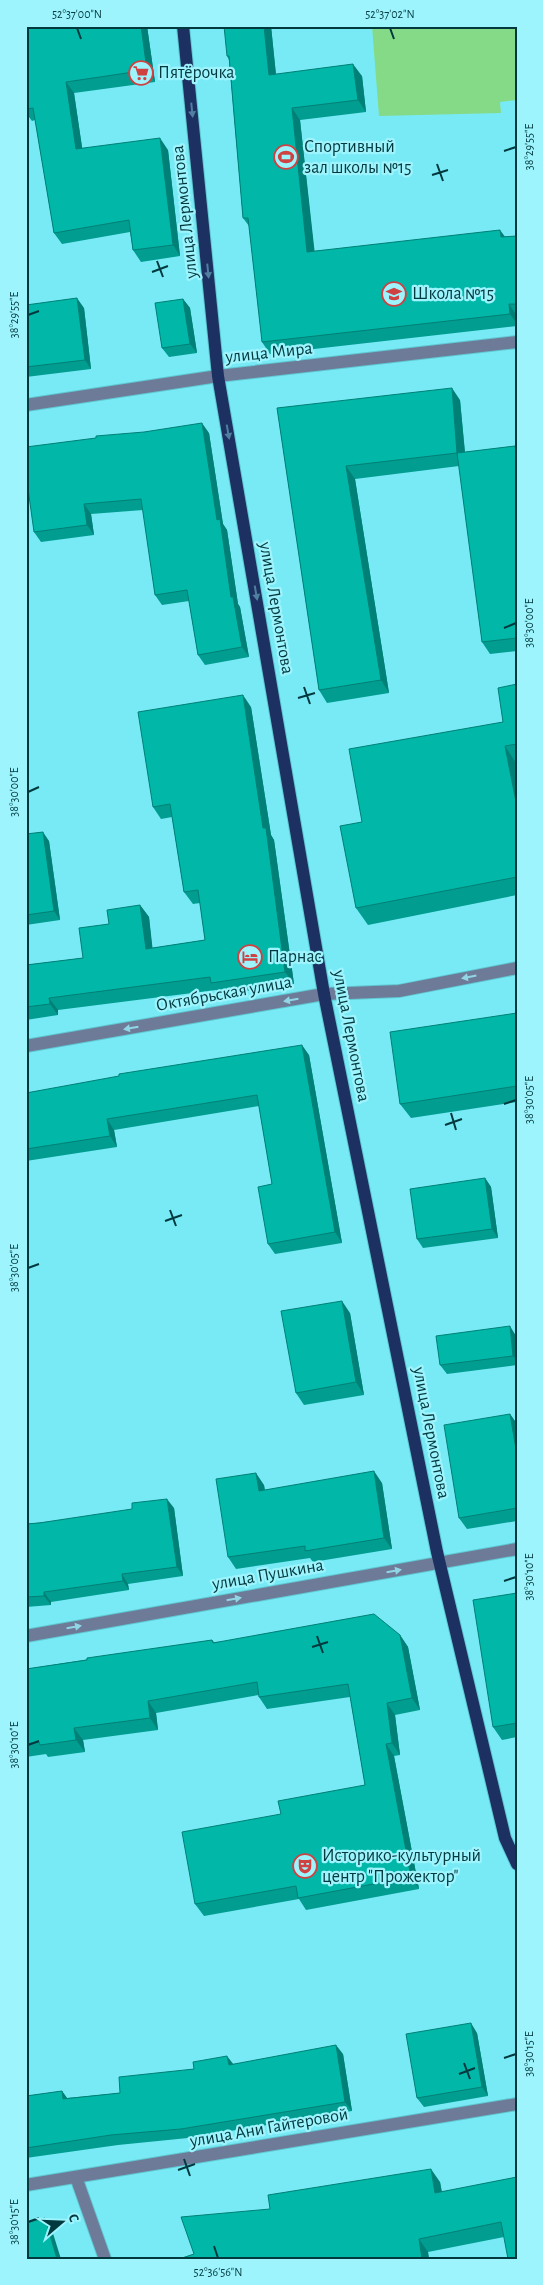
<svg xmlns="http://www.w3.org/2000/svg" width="543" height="2285" font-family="'Alegreya Sans',sans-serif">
  <rect width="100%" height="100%" fill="#78eaf6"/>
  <path fill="#85da87" d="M 372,26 L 517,26 L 517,100 L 500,102 L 501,113 L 379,116 Z"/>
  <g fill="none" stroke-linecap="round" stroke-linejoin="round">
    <g stroke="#60c7d1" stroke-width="14">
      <path id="minor" d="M 26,405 L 218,376 L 517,342
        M 26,1046 L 324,994 L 399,991 L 517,968
        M 26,1636 L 517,1549
        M 76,2177 L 105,2259
        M 26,2185 L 517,2104"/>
    </g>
    <g stroke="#60c7d1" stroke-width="14">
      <path id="major" d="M 183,26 L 218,376 L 324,994 L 437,1552 L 505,1838 L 517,1864"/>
    </g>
    <use href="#minor" stroke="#6d7b98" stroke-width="12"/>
    <use href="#major" stroke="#1c3161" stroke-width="12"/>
  </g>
  <path fill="#009d90" d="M 45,26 L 147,26 L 155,82 L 74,93 L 82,148 L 168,150 L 180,256 L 141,262 L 133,250 L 130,232 L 62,244 L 54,233 L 35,120 L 32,121 L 26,113 L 26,29 Z
    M 271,26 L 276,74 L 362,76 L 366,112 L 300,120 L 314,251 L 517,236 L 517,326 L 270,354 L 262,342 L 249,226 L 243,218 L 229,60 L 227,56 Z
    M 183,299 L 190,308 L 197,353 L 169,357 L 162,348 Z
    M 26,305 L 84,308 L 91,369 L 26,377 Z
    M 460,400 L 465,452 L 517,448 L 517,651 L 490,654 L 482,642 L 459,466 L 355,479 L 389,693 L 327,703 L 319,690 L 277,408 Z
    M 209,433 L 223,524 L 227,530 L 238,604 L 240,607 L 249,657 L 205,665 L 198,655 L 189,601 L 162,605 L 155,595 L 143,510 L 91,514 L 94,535 L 41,542 L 34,532 Z
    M 517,684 L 517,895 L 368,925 L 356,908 L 362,822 L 503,722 Z
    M 251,707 L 271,835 L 274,840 L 294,984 L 219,995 L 216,990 L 58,1010 L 58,1015 L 26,1020 L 26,965 L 83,958 L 109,924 L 140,905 L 149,917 L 152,948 L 205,940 L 200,903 L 193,904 L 184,892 L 172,817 L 161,819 L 153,807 Z
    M 26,834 L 49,841 L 60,920 L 26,925 Z
    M 517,1013 L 517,1102 L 411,1118 L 400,1104 Z
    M 309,1055 L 342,1243 L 275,1254 L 268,1244 L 272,1184 L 259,1106 L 114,1130 L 117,1147 L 26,1161 L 26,1093 Z
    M 485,1178 L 491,1187 L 498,1238 L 423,1248 L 417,1239 Z
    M 350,1313 L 364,1395 L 304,1405 L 296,1393 Z
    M 516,1336 L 517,1365 L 447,1374 L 440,1365 Z
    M 510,1414 L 517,1424 L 517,1521 L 467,1529 L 459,1518 Z
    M 382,1483 L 392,1549 L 313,1562 L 310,1558 L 236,1569 L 228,1557 L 264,1485 L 265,1490 Z
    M 174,1508 L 183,1576 L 128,1584 L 129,1590 L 51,1602 L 51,1605 L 26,1607 L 26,1524 Z
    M 517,1593 L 517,1737 L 502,1740 L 493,1727 Z
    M 400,1635 L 408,1647 L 420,1710 L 395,1715 L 400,1755 L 394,1756 L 419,1889 L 306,1910 L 299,1899 L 204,1916 L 195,1904 L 281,1814 L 365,1785 L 350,1697 L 267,1709 L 259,1697 L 259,1695 L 156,1713 L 158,1730 L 83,1740 L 85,1752 L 48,1757 L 46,1754 L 26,1757 L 26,1669 L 212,1640 L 214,1642 Z
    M 477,2033 L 488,2096 L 424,2107 L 417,2098 Z
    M 343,2054 L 352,2111 L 188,2138 L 118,2145 L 26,2158 L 26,2096 L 62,2091 L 67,2098 L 120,2093 L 194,2069 L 233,2064 Z
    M 517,2177 L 504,2237 L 428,2252 L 429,2259 L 182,2259 L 194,2254 L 270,2209 L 440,2182 L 442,2192 Z"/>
  <path fill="#008076" d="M 141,26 L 147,26 L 155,82 L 147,70 Z
    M 264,26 L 271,26 L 277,86 L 269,75 Z
    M 353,64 L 362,76 L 366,112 L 358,100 Z
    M 66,82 L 74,93 L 84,160 L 76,149 Z
    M 292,108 L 300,120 L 316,264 L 307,252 Z
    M 160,138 L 168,150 L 180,256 L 173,245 Z
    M 500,230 L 509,242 L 501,237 Z
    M 77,298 L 84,308 L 91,369 L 85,360 Z
    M 183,299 L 190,308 L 197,353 L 190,344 Z
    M 509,304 L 517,316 L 517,324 L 510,314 Z
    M 452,388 L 460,400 L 466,465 L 457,453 Z
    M 202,423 L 209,433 L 223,524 L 227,530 L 238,604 L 240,607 L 249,657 L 242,647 L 231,597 L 217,520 Z
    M 346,466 L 355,479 L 389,693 L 381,680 Z
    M 84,504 L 91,514 L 94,535 L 87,525 Z
    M 243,695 L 251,707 L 271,835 L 274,840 L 294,984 L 285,972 Z
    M 505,746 L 516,763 L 517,765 L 517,807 Z
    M 43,832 L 49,841 L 60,920 L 54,911 Z
    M 140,905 L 149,917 L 154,961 L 146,949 Z
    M 49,998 L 58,1010 L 58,1015 L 50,1004 Z
    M 302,1045 L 309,1055 L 342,1243 L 335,1232 Z
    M 107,1119 L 114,1130 L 117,1147 L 110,1136 Z
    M 485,1178 L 491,1187 L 498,1238 L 492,1229 Z
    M 342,1301 L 350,1313 L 364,1395 L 356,1382 Z
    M 510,1326 L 516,1336 L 517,1360 L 513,1356 Z
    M 510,1414 L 517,1424 L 517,1455 Z
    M 374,1471 L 382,1483 L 392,1549 L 384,1538 Z
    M 256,1473 L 264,1485 L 266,1502 L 259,1491 Z
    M 167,1499 L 174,1508 L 183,1576 L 177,1567 Z
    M 122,1574 L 128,1584 L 129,1590 L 123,1581 Z
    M 44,1592 L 51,1602 L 51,1605 L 44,1596 Z
    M 400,1635 L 408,1647 L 420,1710 L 412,1698 Z
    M 148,1701 L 156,1713 L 158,1730 L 150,1718 Z
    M 387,1703 L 395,1715 L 400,1755 L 392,1743 Z
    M 74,1728 L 83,1740 L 85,1752 L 76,1740 Z
    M 386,1744 L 394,1756 L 419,1889 L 411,1877 Z
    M 471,2023 L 477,2033 L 488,2096 L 482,2087 Z
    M 336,2045 L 343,2054 L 352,2111 L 345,2102 Z
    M 227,2056 L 234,2065 L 229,2065 Z
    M 62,2091 L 69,2101 L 63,2099 Z
    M 431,2169 L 440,2182 L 444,2206 L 435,2193 Z
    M 45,2218 L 51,2227 L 61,2259 L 57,2259 Z
    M 419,2239 L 428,2252 L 429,2259 L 422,2259 Z"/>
  <path fill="#00b7a8" stroke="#008076" d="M 45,26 L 141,26 L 147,70 L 66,82 L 76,149 L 160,138 L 173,245 L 133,250 L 129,220 L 54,233 L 33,108 L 26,109 L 26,29 Z
    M 224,26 L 264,26 L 269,75 L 353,64 L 358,100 L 292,108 L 307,252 L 500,230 L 501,237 L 517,236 L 517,304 L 509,304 L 510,314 L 262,342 L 248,218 L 243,218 L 229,56 L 227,56 Z
    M 77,298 L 85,360 L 26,367 L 26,305 Z
    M 183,299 L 190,344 L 162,348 L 155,303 Z
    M 452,388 L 457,453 L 346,466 L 381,680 L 319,690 L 277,408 Z
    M 202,423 L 217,520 L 220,519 L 231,597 L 233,597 L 242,647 L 198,655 L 187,590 L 155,595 L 141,499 L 84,504 L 87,525 L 34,532 L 26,474 L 26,447 L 96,438 L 96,436 L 144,432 Z
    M 515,446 L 517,460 L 517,638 L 482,642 L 457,453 Z
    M 517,684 L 517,744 L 505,746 L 517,807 L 517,877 L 356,908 L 340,826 L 362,822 L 349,749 L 503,722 L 498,688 Z
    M 243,695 L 263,828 L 266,828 L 285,972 L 211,983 L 210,977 L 49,998 L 50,1004 L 26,1007 L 26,965 L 83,958 L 79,928 L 109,924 L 107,910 L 140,905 L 146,949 L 205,940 L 198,890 L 184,892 L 170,804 L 153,807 L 138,712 Z
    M 43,832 L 54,911 L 26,915 L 26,834 Z
    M 517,1013 L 517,1086 L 400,1104 L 390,1032 Z
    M 302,1045 L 335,1232 L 268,1244 L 258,1187 L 272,1184 L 257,1095 L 107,1119 L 110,1136 L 26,1149 L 26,1093 L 119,1076 L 119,1074 Z
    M 485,1178 L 492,1229 L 417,1239 L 410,1189 Z
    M 342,1301 L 356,1382 L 296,1393 L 281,1311 Z
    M 510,1326 L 513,1356 L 440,1365 L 436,1336 Z
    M 510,1414 L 517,1455 L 517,1508 L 459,1518 L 444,1425 Z
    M 374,1471 L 384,1538 L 305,1551 L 305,1546 L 228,1557 L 216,1479 L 256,1473 L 259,1491 Z
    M 167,1499 L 177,1567 L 122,1574 L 123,1581 L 44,1592 L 44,1596 L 26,1597 L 26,1524 L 39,1523 L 132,1509 L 132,1503 Z
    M 517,1593 L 517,1723 L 493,1727 L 473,1600 Z
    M 374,1614 L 400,1635 L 412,1698 L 387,1703 L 392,1743 L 386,1744 L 411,1877 L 298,1898 L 296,1886 L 195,1904 L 182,1832 L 281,1814 L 278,1801 L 365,1785 L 348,1684 L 259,1697 L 257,1682 L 148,1701 L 150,1718 L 74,1728 L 76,1740 L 40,1745 L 39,1742 L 26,1744 L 26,1669 L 87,1660 L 87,1658 L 212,1640 L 213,1643 Z
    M 471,2023 L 482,2087 L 417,2098 L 406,2034 Z
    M 336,2045 L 345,2102 L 181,2129 L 111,2135 L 26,2148 L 26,2096 L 62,2091 L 63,2099 L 120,2093 L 119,2077 L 194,2069 L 193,2062 L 227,2056 L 229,2065 Z
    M 431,2169 L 435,2193 L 517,2177 L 517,2259 L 508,2259 L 501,2222 L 419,2239 L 422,2259 L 182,2259 L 182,2258 L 194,2254 L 181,2217 L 270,2209 L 268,2195 Z
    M 45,2218 L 57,2259 L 26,2259 L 26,2223 Z"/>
  <defs><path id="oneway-solid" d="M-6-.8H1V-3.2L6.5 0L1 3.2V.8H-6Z" transform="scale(1.25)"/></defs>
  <g fill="#507f9f">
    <use href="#oneway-solid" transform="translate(192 110) rotate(84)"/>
    <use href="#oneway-solid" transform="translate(208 271) rotate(84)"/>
    <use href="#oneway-solid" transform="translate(228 432) rotate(80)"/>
    <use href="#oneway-solid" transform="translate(256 593) rotate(80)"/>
  </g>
  <g fill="#91d6e4">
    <use href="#oneway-solid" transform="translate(469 977) rotate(169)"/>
    <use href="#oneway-solid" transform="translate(291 1000) rotate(170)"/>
    <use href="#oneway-solid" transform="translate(131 1028) rotate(170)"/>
    <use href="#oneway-solid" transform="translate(394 1571) rotate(-10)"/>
    <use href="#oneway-solid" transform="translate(234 1599) rotate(-10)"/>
    <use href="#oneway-solid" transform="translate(74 1627) rotate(-10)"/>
  </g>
  <path fill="none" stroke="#02393e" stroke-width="2" d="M 77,28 L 81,39M 390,28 L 394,39M 504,151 L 516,147M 437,164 L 443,181M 432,175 L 448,170M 157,261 L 163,277M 152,272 L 168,266M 28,315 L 39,311M 504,628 L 516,623M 304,687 L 310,704M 298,698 L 315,693M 28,792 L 39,787M 504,1104 L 516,1100M 451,1113 L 456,1130M 445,1125 L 462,1119M 170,1210 L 176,1226M 165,1221 L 182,1215M 28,1268 L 39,1264M 504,1581 L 516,1577M 317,1636 L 323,1653M 312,1647 L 328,1642M 28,1745 L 39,1741M 504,2058 L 516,2054M 464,2063 L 470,2079M 459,2074 L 475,2068M 184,2159 L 190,2176M 178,2170 L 195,2164M 28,2222 L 39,2218M 214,2246 L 218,2258"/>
  <defs>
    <g id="supermarket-ring" transform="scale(1.25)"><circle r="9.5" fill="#9df4fd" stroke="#d04142" stroke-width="1.5"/><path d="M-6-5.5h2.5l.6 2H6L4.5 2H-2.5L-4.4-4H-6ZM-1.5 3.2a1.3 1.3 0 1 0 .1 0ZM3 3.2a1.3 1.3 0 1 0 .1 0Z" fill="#d04142"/></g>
    <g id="stadium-ring" transform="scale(1.25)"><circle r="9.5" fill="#9df4fd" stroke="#d04142" stroke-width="1.5"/><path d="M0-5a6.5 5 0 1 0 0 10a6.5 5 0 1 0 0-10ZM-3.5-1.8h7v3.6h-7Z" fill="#d04142"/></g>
    <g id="school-ring" transform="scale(1.25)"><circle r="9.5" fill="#9df4fd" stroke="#d04142" stroke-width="1.5"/><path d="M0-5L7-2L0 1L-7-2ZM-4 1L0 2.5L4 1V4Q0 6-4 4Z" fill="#d04142"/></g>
    <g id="hotel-ring" transform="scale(1.25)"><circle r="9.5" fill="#9df4fd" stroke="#d04142" stroke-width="1.5"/><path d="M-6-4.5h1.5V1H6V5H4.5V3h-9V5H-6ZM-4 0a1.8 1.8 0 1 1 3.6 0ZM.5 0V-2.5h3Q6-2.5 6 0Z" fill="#d04142"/></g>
    <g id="theatre-ring" transform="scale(1.25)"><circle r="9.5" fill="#9df4fd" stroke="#d04142" stroke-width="1.5"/><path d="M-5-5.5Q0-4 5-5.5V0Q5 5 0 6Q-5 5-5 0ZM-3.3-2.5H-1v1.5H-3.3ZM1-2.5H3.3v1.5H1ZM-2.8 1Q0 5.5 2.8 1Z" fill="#d04142"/></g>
  </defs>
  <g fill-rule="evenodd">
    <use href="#supermarket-ring" x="141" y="73"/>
    <use href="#stadium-ring" x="286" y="157"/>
    <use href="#school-ring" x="394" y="294"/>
    <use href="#hotel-ring" x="250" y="957"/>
    <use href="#theatre-ring" x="305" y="1866"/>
  </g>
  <g text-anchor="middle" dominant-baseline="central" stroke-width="4.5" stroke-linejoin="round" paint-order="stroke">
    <g font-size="18" fill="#02393e" stroke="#9df4fd" text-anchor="start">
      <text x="158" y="73">Пятёрочка</text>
      <text x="304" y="147">Спортивный<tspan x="304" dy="21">зал школы №15</tspan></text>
      <text x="412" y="294">Школа №15</text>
      <text x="268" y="957">Парнас</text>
      <text x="322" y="1856">Историко-культурный<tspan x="322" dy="21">центр "Прожектор"</tspan></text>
    </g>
    <g font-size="18" fill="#02393e" stroke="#9df4fd">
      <text transform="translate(185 212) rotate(-96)">улица Лермонтова</text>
      <text transform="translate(269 353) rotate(-6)">улица Мира</text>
      <text transform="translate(276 608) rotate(80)">улица Лермонтова</text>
      <text transform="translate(224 994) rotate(-10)">Октябрьская улица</text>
      <text transform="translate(351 1036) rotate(79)">улица Лермонтова</text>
      <text transform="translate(431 1433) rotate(79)">улица Лермонтова</text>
      <text transform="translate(268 1575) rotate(-10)">улица Пушкина</text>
      <text transform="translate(269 2128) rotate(-10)">улица Ани Гайтеровой</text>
    </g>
  </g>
  <rect width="543" height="2285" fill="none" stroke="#9df4fd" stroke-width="55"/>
  <g transform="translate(62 2222) rotate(71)" stroke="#9df4fd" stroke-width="4" paint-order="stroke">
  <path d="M0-4L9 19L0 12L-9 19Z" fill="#02393e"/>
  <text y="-8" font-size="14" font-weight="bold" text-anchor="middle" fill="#02393e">С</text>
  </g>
  <rect x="28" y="28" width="488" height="2230" fill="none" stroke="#02393e" stroke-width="2"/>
  <g font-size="12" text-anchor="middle" fill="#02393e">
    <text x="77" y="18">52°37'00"N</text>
    <text x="390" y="18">52°37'02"N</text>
    <text transform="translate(529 147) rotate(-90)" y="4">38°29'55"E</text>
    <text transform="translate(14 315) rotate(-90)" y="4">38°29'55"E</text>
    <text transform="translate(529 623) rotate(-90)" y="4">38°30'00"E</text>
    <text transform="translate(14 792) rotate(-90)" y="4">38°30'00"E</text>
    <text transform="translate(529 1100) rotate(-90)" y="4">38°30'05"E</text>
    <text transform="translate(14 1268) rotate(-90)" y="4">38°30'05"E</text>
    <text transform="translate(529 1577) rotate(-90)" y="4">38°30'10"E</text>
    <text transform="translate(14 1745) rotate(-90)" y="4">38°30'10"E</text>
    <text transform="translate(529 2054) rotate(-90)" y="4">38°30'15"E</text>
    <text transform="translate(14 2222) rotate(-90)" y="4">38°30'15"E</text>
    <text x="218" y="2276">52°36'56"N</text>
  </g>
</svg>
